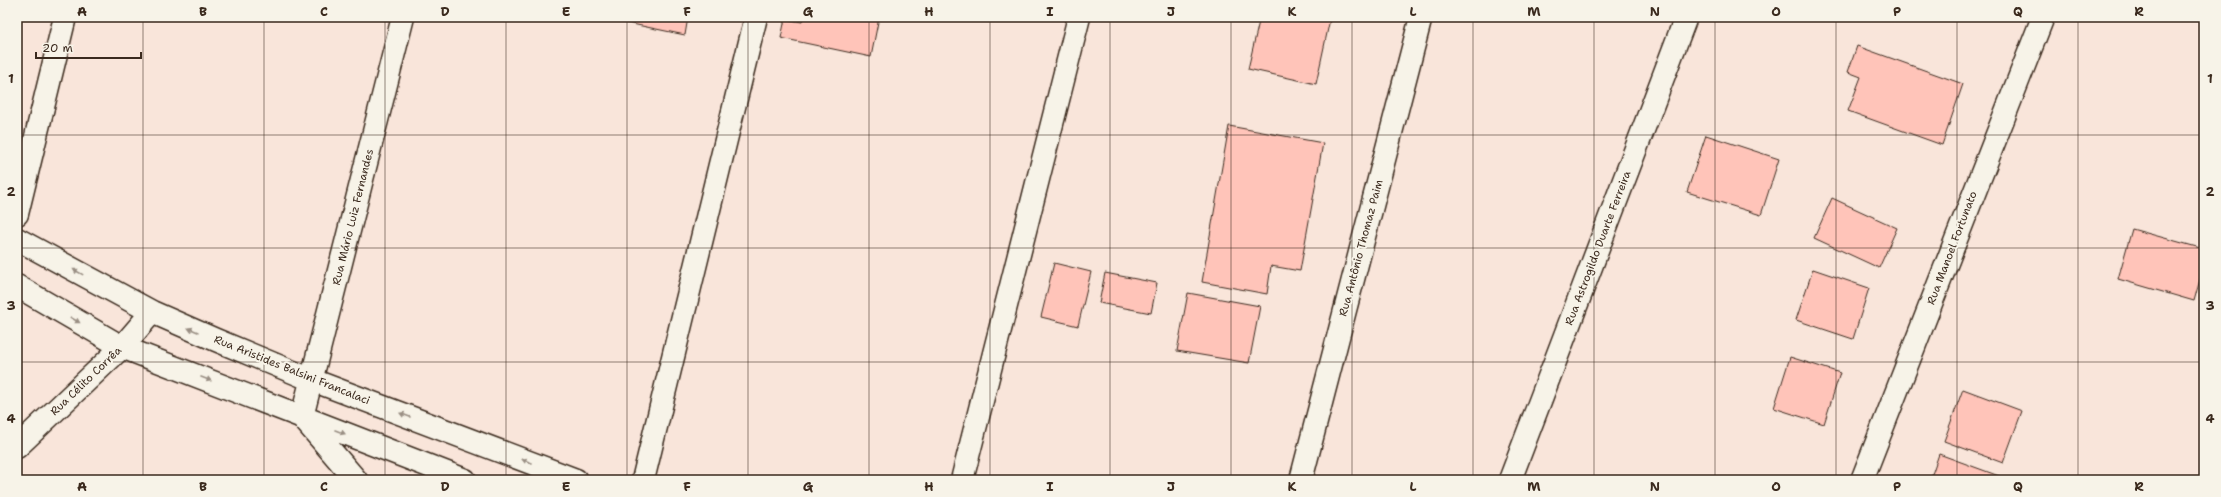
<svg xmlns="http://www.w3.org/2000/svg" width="2221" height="497" font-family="'Shantell Sans',sans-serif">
  <rect width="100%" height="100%" fill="#f9e5da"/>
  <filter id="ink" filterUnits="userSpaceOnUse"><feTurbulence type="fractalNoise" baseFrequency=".025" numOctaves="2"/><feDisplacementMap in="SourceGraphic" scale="8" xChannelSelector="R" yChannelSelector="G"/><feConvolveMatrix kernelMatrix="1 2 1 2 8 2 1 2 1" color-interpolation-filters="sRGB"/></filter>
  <g filter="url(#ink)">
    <path fill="#ffc4b9" stroke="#3b2a1e" d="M 608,17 L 688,17 L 685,35 L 608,19 Z
      M 803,17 L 879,17 L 871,57 L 781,38 L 785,19 L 802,22 Z
      M 1260,17 L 1330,19 L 1316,84 L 1248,69 Z
      M 1857,46 L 1963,84 L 1942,145 L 1848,111 L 1861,77 L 1848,72 Z
      M 1229,126 L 1323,143 L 1300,271 L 1271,266 L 1267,294 L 1202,282 Z
      M 1706,135 L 1779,159 L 1761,215 L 1687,192 Z
      M 1832,198 L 1897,228 L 1879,268 L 1814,238 Z
      M 2132,229 L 2204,249 L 2204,265 L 2194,301 L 2118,279 Z
      M 1054,263 L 1091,272 L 1078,326 L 1041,317 Z
      M 1813,269 L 1869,288 L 1853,339 L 1796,320 Z
      M 1105,273 L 1157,283 L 1151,313 L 1099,303 Z
      M 1188,293 L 1260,306 L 1249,363 L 1177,351 Z
      M 1790,357 L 1840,373 L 1824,424 L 1774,408 Z
      M 1963,389 L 2022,411 L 2003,463 L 1944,441 Z
      M 1939,454 L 1999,476 L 1997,480 L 1930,480 Z"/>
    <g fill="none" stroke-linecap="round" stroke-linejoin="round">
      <g stroke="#3b2a1e" stroke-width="25">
        <path id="minor" d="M 17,214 L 65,17
          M 17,239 L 152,312 L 216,340 L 312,380 L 576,480
          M 17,286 L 122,347 L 465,480
          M 17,447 L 122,347 L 152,312
          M 356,480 L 302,417 L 403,17
          M 643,480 L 756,17
          M 962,480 L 1079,17
          M 1301,480 L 1421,17
          M 1510,480 L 1686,17
          M 1862,480 L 2043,17"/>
      </g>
      <use href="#minor" stroke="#f7f3e8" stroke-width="22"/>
    </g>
    <defs><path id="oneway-solid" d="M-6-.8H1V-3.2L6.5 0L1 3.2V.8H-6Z"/></defs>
    <g fill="#998e83">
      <use href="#oneway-solid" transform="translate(78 272) rotate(-151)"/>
      <use href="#oneway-solid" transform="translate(75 320) rotate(30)"/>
      <use href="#oneway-solid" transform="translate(193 330) rotate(-157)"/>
      <use href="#oneway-solid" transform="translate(206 379) rotate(21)"/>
      <use href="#oneway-solid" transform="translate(405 415) rotate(-159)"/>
      <use href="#oneway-solid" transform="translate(340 432) rotate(21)"/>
      <use href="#oneway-solid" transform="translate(527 461) rotate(-159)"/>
    </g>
  </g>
  <path fill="none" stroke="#3b2a1e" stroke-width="1" stroke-opacity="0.55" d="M 143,17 L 143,480M 264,17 L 264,480M 385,17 L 385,480M 506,17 L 506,480M 627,17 L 627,480M 748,17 L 748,480M 869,17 L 869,480M 990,17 L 990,480M 1110,17 L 1110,480M 1231,17 L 1231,480M 1352,17 L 1352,480M 1473,17 L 1473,480M 1594,17 L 1594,480M 1715,17 L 1715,480M 1836,17 L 1836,480M 1957,17 L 1957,480M 2078,17 L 2078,480M 17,135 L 2204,135M 17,248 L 2204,248M 17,362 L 2204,362"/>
  <g text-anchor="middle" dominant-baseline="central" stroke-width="4" stroke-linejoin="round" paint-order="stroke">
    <g font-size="11" fill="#3b2a1e" stroke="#f7f3e8">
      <text transform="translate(353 217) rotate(-76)">Rua Mário Luiz Fernandes</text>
      <text transform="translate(1361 248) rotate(-75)">Rua Antônio Thomaz Paim</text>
      <text transform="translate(1598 248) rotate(-69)">Rua Astrogildo Duarte Ferreira</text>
      <text transform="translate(1952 248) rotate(-69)">Rua Manoel Fortunato</text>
      <text transform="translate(292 370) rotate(22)">Rua Aristides Balsini Francalaci</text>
      <text transform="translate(86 381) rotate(-44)">Rua Célito Corrêa</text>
    </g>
  </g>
  <rect width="2221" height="497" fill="none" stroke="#f7f3e8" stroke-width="44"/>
  <path d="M36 52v6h105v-6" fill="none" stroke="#3b2a1e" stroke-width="2"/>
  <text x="42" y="52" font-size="12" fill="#3b2a1e" stroke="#f7f3e8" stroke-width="3" paint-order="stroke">20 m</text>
  <rect x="22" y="22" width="2177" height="453" fill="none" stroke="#3b2a1e" stroke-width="1.5"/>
  <g font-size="13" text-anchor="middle" font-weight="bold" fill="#3b2a1e">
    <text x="82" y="16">A</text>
    <text x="203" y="16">B</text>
    <text x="324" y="16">C</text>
    <text x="445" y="16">D</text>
    <text x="566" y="16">E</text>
    <text x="687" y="16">F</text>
    <text x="808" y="16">G</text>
    <text x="929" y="16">H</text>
    <text x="1050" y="16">I</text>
    <text x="1171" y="16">J</text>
    <text x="1292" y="16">K</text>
    <text x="1413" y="16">L</text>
    <text x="1534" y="16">M</text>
    <text x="1655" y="16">N</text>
    <text x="1776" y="16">O</text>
    <text x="1897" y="16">P</text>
    <text x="2018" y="16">Q</text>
    <text x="2139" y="16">R</text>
    <text x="11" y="83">1</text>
    <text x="2210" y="83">1</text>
    <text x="11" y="196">2</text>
    <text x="2210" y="196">2</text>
    <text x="11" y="310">3</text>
    <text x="2210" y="310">3</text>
    <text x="11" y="423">4</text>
    <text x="2210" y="423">4</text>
    <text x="82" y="491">A</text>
    <text x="203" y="491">B</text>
    <text x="324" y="491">C</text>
    <text x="445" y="491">D</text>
    <text x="566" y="491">E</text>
    <text x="687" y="491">F</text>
    <text x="808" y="491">G</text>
    <text x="929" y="491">H</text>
    <text x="1050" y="491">I</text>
    <text x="1171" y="491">J</text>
    <text x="1292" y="491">K</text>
    <text x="1413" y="491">L</text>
    <text x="1534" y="491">M</text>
    <text x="1655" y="491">N</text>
    <text x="1776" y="491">O</text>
    <text x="1897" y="491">P</text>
    <text x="2018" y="491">Q</text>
    <text x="2139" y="491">R</text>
  </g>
</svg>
